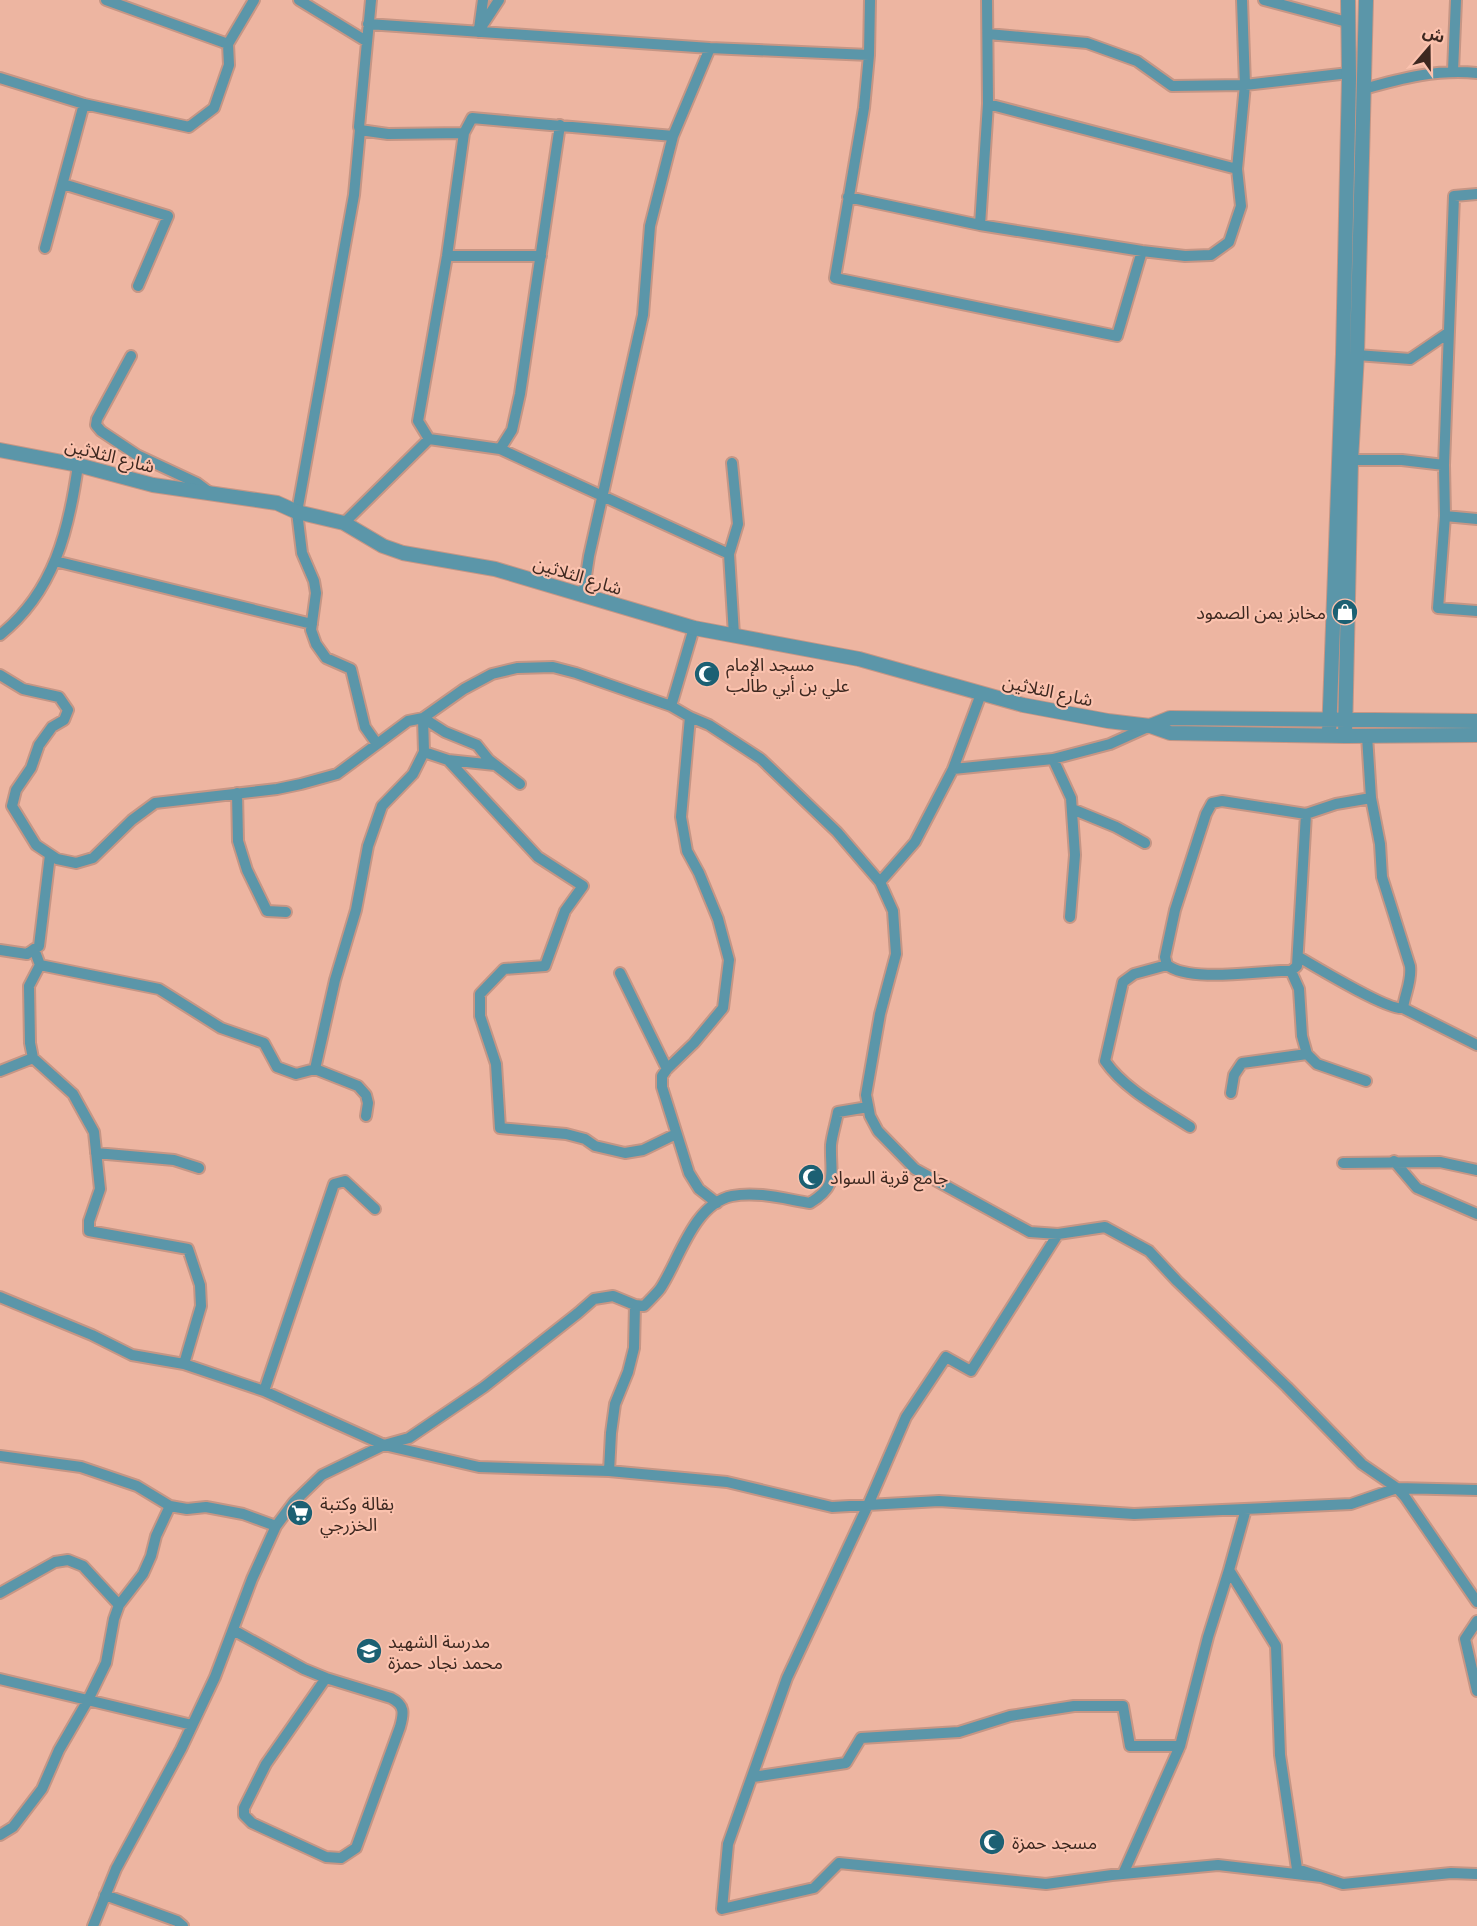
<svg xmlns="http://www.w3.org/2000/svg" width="1477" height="1926" font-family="Lato,'Noto Sans Arabic',sans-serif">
  <rect width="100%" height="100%" fill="#edb5a1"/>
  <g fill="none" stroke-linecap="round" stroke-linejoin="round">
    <g stroke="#c69685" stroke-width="14">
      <path id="minor" d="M 106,0 L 228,44
        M 299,0 L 366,41
        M 371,0 L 359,127 L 360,130 L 388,134 L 464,133 L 472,118 L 673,136
        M 870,0 L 869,55 L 864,108 L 835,278 L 1117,336 L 1142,251
        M 1264,0 L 1347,22
        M 368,24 L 710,48 L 869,55
        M 479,29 L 483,0
        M 478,32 L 499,0
        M 988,34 L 1087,43 L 1137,61 L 1172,86 L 1245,85 L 1349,73
        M 1453,71 L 1456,0
        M 0,78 L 84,104 L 189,127 L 214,108 L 229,65 L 228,44 L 254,0
        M 1364,89 C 1402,78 1438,69 1477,73
        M 988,104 L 1237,169
        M 360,130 L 354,195 L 297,512 L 302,553 L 314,581 L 316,593 L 311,630 L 316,644 L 326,658 L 351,669 L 365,727 L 377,744
        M 63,184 L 168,216 L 138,286
        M 1477,194 L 1454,196 L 1444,465 L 1445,516 L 1438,608 L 1477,611
        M 848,197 L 980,225 L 1142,251 L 1185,256 L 1211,255 L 1229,242 L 1241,206 L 1237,169 L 1245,85 L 1242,0
        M 980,225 L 988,104 L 987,0
        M 45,248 L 84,104
        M 447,256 L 541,256
        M 1357,355 L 1410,359 L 1448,333
        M 131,356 L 97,419 L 96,425 L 101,431 L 137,455 L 197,483 L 209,492
        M 429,439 L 418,421 L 447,256 L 464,133
        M 500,449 L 512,430 L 520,394 L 560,125
        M 1351,460 L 1402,460 L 1444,465
        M 732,463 L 738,524 L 729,554 L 734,635
        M 1445,516 L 1477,519
        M 344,523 L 429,439 L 500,449 L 729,554
        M 55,561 L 312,624
        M 583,596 L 589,556 L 643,315 L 650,226 L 673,136 L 710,48
        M 0,635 C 54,592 69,530 78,465
        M 0,675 L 23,689 L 59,697 L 68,710 L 64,720 L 52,727 L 39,745 L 31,768 L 16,790 L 12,806 L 36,845 L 57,859 L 76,863 L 93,858 L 132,820 L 155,803 L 277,789 L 301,784 L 337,774 L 408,721 L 423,718 L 464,689 L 492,674 L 517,668 L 553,667 L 576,673 L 671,706 L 690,717 L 709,725 L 761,759 L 837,832 L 880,882 L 893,911 L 896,954 L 880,1014 L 866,1095 L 870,1116 L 878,1131 L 915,1169 L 1030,1232 L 1058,1234 L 1105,1227 L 1149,1251 L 1177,1281 L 1287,1387 L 1362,1464 L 1397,1488 L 1405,1497 L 1477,1602
        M 671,706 L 694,628
        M 690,717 L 681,817 L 687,851 L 699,873 L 718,919 L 729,960 L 723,1008 L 694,1043 L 667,1069 L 662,1076 L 662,1087 L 689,1173 L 699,1189 L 717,1203
        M 423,718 L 445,732 L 477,745 L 489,760 L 520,784
        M 423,718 L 424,752 L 448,760
        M 1053,759 L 1071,798 L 1075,855 L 1070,917
        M 495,765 L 448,760 L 538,857 L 583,886 L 565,911 L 545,966 L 504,969 L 480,994 L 480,1016 L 496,1064 L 500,1128 L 566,1134 L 585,1139 L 595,1146 L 625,1153 L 643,1150 L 676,1134
        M 953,769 L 1053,759 L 1110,744 L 1150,726
        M 237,793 L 238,841 L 247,870 L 267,911 L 286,912
        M 1072,809 L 1116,827 L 1145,843
        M 1306,814 L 1222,801 L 1212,803 L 1206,814 L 1175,910 L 1165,957 L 1167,965 C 1189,982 1252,972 1281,971 L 1291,971 L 1297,966 L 1306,814 L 1336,804 L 1371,798
        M 880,882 L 915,842 L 953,769 L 981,694
        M 0,950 L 27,954 L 39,946 L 50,855
        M 1299,957 C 1316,967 1389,1011 1403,1008 C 1405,993 1412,981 1410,966 L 1382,877 L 1380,844 L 1371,798 L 1367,736
        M 40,965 L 159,989 L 221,1028 L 264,1043 L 277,1067 L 296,1074 L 315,1069 L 358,1086 L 366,1095 L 368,1103 L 366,1116
        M 1167,965 L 1134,974 L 1123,982 L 1105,1061 C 1125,1090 1161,1108 1190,1127
        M 1291,971 L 1299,989 L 1302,1036 L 1307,1054 L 1317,1064 L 1366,1081
        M 620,973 L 667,1069
        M 1403,1008 L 1477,1045
        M 33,1058 L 73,1094 L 94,1132 L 100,1189 L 89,1221 L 89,1231 L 188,1249 L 200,1285 L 201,1306 L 184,1364
        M 315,1069 L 335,980 L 356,910 L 368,846 L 382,806 L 413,774 L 424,752
        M 0,1071 L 33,1058 L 30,1043 L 29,986 L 40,965 L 34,949
        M 1231,1093 L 1234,1075 L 1242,1063 L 1307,1054
        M 96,1153 L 174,1160 L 199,1168
        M 1394,1161 L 1417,1188 L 1477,1214
        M 1343,1163 L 1440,1162 L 1477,1170
        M 1058,1234 L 971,1371 L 946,1357 L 906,1417 L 868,1505 L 787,1678 L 728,1844 L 722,1909 L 814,1888 L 839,1863 L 1046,1884 L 1112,1875 L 1218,1865 L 1321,1877
        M 0,1297 L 92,1335 L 132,1355 L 184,1364 L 264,1391 L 384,1445 L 479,1467 L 609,1471 L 727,1482 L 832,1507 L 939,1501 L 1134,1514 L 1351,1504 L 1397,1488 L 1477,1490
        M 264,1391 L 334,1184 L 345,1181 L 375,1209
        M 0,1456 L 81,1467 L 137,1486 L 170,1506 L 187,1509 L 206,1507 L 243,1514 L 276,1526
        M 609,1471 L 611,1433 L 615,1404 L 628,1372 L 634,1348 L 635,1305
        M 1246,1509 L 1229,1570 L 1276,1646 L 1280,1755 L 1297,1869 L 1343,1884 L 1451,1873 L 1477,1874
        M 0,1593 L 55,1562 L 68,1560 L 83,1566 L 119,1605
        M 1477,1621 L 1465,1639 L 1477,1691
        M 233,1630 L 304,1669 L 326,1678 L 391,1698 C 405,1705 404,1713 400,1727 L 356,1848 L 341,1858 L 326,1857 L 252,1823 L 244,1815 L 244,1808 L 266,1764 L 326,1678
        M 0,1679 L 192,1725
        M 753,1777 L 846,1763 L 861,1738 L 959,1732 L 1010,1716 L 1074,1706 L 1123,1706 L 1130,1746 L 1180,1746 L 1208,1637 L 1229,1570
        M 0,1835 L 13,1827 L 42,1789 L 59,1750 L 88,1700 L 106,1663 L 114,1619 L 119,1605 L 143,1574 L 151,1556 L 156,1536 L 170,1506
        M 1123,1874 L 1180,1746
        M 105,1895 L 177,1921 L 183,1926
        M 93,1926 L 116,1869 L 181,1749 L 215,1677 L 252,1579 L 276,1526 L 294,1502 L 322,1475 L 384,1445 L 409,1438 L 484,1387 L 578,1313 L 594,1299 L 613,1296 L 635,1305 L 644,1306 C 649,1301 655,1295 660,1289 C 679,1261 693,1204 732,1196 C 757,1191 785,1199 810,1203 C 839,1185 830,1175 831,1145 C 832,1135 836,1123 838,1112 L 868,1107"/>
    </g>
    <g stroke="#c69685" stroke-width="16">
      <path id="tertiary" d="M 0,450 L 78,465 L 153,485 L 277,503 L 297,512 L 344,523 L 383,546 L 403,553 L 495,569 L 694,628 L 859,659 L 1023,705 L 1108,721 L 1150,726 L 1170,733 L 1345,736 L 1477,735
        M 1150,726 L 1170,718 L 1477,721
        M 1329,735 L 1343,354 L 1349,78 L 1348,0
        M 1345,736 L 1351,460 L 1357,355 L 1366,0"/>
    </g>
    <use href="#minor" stroke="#5b96a9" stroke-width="10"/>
    <use href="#tertiary" stroke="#5b96a9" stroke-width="14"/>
  </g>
  <defs>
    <g id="shop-disc" transform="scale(1.35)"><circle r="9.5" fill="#1c6073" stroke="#fbc2ae"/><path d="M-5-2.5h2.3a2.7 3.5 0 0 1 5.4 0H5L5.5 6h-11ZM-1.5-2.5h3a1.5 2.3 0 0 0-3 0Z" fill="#fff"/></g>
    <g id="mosque-disc" transform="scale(1.35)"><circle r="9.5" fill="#1c6073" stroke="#fbc2ae"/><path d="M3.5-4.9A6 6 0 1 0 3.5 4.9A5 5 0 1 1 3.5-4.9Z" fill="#fff"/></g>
    <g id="supermarket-disc" transform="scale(1.35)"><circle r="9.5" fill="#1c6073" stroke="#fbc2ae"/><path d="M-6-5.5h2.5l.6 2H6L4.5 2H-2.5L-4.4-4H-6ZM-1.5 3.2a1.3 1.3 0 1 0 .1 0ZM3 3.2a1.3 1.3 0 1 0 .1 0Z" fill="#fff"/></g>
    <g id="school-disc" transform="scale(1.35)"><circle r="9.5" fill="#1c6073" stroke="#fbc2ae"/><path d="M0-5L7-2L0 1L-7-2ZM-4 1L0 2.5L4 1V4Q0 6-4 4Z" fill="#fff"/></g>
  </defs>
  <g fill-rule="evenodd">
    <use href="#shop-disc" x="1345" y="612"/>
    <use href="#mosque-disc" x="707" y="674"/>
    <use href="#mosque-disc" x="811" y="1177"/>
    <use href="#supermarket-disc" x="300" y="1513"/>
    <use href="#school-disc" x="369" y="1651"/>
    <use href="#mosque-disc" x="992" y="1842"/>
  </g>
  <g text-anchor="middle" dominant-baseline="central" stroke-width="4.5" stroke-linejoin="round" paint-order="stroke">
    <g font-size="18" fill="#3d2820" stroke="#fbc2ae">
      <text transform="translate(110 455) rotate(14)">شارع الثلاثين</text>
      <text transform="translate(578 575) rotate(17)">شارع الثلاثين</text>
      <text transform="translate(1048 690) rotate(12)">شارع الثلاثين</text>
    </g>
    <g font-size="18" fill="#3d2820" stroke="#fbc2ae" text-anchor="start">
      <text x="1326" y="612" text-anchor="end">مخابز يمن الصمود</text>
      <text x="726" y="664">مسجد الإمام<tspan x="726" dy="21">علي بن أبي طالب</tspan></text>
      <text x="830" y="1177">جامع قرية السواد</text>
      <text x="320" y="1503">بقالة وكتبة<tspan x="320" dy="21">الخزرجي</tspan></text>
      <text x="388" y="1641">مدرسة الشهيد<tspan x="388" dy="21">محمد نجاد حمزة</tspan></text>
      <text x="1012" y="1842">مسجد حمزة</text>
    </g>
  </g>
  <g transform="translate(1429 48) rotate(20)" stroke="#fbc2ae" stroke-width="4.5" paint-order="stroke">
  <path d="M0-4.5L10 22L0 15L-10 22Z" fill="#3d2820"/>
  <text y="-9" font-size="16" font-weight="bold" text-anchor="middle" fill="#3d2820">ش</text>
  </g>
</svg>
